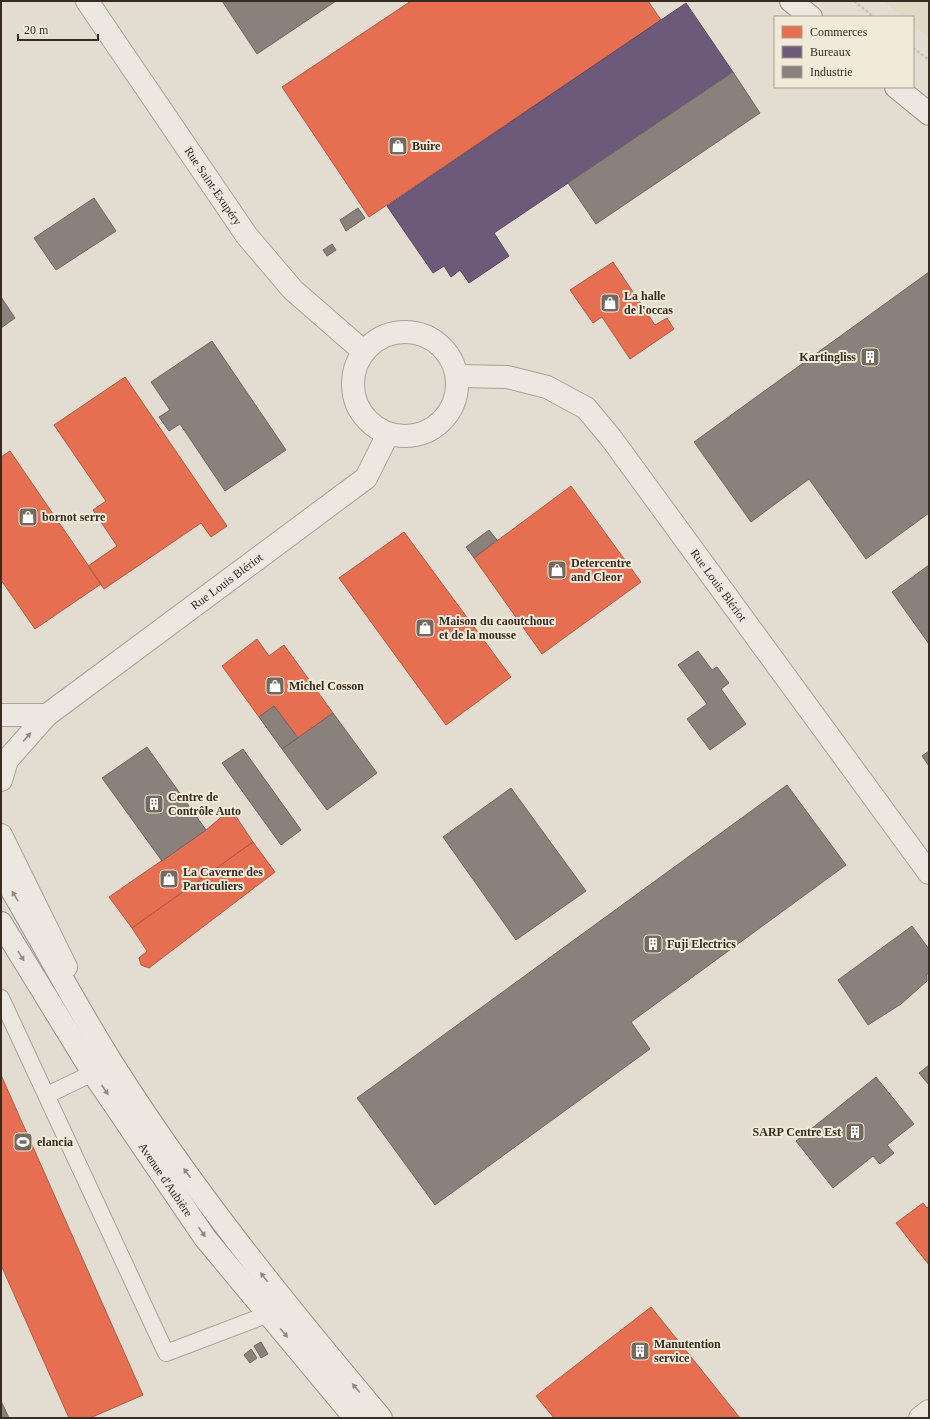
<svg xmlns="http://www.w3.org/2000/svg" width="930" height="1419" font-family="'Times New Roman',serif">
  <rect width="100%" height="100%" fill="#e2dcd1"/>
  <path fill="#e0d9c3" d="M 884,1 L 929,1 L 929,37 L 913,25 L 913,17 L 904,17 Z"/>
  <path fill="#e76f51" stroke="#b25b43" d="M 411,1 L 648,1 L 661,20 L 369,217 L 282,87 Z
    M 613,262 L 655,325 L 667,318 L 674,329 L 630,359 L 602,317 L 593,323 L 570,290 Z
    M 125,377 L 227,526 L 211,537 L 201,523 L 104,589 L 88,566 L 117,546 L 93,510 L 106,501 L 54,425 Z
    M 10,451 L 101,584 L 35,629 L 1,580 L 1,457 Z
    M 571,486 L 641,582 L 542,654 L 474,558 Z
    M 404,532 L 511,677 L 446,725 L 339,578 Z
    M 257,639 L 269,656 L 284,645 L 333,713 L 298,738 L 274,706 L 259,717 L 222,666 Z
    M 231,809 L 253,842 L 132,928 L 109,897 L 206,830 Z
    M 253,842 L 275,872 L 149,968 L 141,965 L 139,958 L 147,951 L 132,928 Z
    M 1,1075 L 143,1395 L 90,1418 L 69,1418 L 1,1265 Z
    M 923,1203 L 927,1208 L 929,1206 L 929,1265 L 896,1223 Z
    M 651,1307 L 740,1418 L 554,1418 L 536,1396 Z"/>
  <path fill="#6d597a" stroke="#5d4b60" d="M 686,3 L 733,72 L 494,233 L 509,256 L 469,283 L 460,270 L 451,277 L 444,266 L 433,273 L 387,206 Z"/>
  <path fill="#8a817c" stroke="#716761" d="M 222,1 L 336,1 L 257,54 Z
    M 733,72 L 760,113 L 596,224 L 568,183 Z
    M 94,198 L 116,231 L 56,270 L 34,238 Z
    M 358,208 L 365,218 L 346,231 L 340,220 Z
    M 332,244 L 336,250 L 327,256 L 323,250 Z
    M 929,272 L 929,513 L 866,559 L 809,479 L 751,522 L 694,442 Z
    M 1,297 L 15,318 L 1,328 Z
    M 212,341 L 286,450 L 225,491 L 180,424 L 169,431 L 159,417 L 170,410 L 151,382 Z
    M 489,530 L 497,540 L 474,558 L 466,547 Z
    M 929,565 L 929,644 L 892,592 Z
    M 698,651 L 712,670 L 717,667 L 729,683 L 721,689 L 746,724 L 710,750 L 687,719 L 707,704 L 678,665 Z
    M 274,706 L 298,738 L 282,749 L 259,717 Z
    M 333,713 L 377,773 L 327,810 L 282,749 Z
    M 147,747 L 206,830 L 162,861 L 102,778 Z
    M 243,749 L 301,830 L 281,845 L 222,763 Z
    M 929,751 L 929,766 L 922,756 Z
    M 787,785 L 846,865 L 631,1022 L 650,1049 L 435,1205 L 357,1098 Z
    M 511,788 L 586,891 L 516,940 L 443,837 Z
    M 912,926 L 929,949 L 929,974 L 927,974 L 927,981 L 901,1004 L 868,1025 L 838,980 Z
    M 929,1065 L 929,1085 L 919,1073 Z
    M 876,1077 L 914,1124 L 887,1145 L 894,1153 L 880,1164 L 873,1156 L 833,1188 L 796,1141 Z
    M 261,1342 L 268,1354 L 261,1358 L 254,1346 Z
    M 251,1349 L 257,1358 L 250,1363 L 244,1355 Z
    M 1,1401 L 9,1418 L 1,1418 Z"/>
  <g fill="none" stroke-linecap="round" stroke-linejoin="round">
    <g stroke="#a8a299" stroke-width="18">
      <path id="lane" d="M 1,998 L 166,1353 L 269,1314 L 277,1309
        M 47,1095 L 93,1073"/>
    </g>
    <g stroke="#a8a299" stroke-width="24">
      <g id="street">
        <path id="s1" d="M 87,1 L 247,236 L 293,290 L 363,351"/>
        <circle cx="405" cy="384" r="52"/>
        <path id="s2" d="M 458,376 L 507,377 L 547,387 L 586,408 L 611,438 L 929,873"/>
        <path d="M 1,715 L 47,715"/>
        <path id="s3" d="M 1,780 L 7,760 L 47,715 L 366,478 L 388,434"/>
        <path d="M 1,835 L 66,967"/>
        <path d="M 920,1418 L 929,1411"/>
      </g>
    </g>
    <g stroke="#98918a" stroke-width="24">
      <g id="secondary">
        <path d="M 791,1 L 811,17"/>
        <path d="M 896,87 L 929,114"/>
        <path d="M 1,872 C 39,935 73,1001 112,1063 C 192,1190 285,1304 381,1418"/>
        <path id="s4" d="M 1,923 L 93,1073 L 205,1238 L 355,1418"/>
      </g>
    </g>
    <path stroke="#c4bfb8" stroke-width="2.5" stroke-dasharray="3 2" stroke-linecap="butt" d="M 854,1 L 874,17
      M 913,48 L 929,60"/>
    <use href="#lane" stroke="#ece8e1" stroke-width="16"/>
    <use href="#street" stroke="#ece8e1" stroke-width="22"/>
    <use href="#secondary" stroke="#ece8e1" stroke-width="22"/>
  </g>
  <defs><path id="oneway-solid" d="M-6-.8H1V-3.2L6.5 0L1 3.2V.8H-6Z"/></defs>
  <g fill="#928a82">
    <use href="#oneway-solid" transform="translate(27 737) rotate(-49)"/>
    <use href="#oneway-solid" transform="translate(15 896) rotate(-121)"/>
    <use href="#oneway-solid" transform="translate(21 956) rotate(58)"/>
    <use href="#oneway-solid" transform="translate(105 1090) rotate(56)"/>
    <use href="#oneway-solid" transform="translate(187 1173) rotate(-125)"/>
    <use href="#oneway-solid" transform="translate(202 1232) rotate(55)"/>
    <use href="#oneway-solid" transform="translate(264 1277) rotate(-128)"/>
    <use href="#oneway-solid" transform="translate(284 1333) rotate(50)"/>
    <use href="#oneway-solid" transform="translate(356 1388) rotate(-130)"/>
  </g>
  <defs>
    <g id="shop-square" transform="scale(1)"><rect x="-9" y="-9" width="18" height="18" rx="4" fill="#73695f" stroke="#f2ead8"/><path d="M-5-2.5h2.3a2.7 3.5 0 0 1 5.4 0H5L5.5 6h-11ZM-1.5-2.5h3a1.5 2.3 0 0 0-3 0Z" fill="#fff"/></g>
    <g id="building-square" transform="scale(1)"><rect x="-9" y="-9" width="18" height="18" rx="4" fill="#73695f" stroke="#f2ead8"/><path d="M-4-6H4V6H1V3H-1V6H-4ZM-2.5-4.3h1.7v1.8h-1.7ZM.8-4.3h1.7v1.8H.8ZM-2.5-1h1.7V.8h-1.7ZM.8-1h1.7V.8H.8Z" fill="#fff"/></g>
    <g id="stadium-square" transform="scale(1)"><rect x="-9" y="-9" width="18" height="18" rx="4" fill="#73695f" stroke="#f2ead8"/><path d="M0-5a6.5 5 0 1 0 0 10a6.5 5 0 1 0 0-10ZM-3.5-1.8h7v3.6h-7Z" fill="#fff"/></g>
  </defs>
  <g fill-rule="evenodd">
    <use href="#shop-square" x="398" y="146"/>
    <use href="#shop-square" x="610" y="303"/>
    <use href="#building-square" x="870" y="357"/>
    <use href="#shop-square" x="28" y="517"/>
    <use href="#shop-square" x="557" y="570"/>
    <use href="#shop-square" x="425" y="628"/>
    <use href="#shop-square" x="275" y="686"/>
    <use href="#building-square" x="154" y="804"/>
    <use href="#shop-square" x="169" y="879"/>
    <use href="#building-square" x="653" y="944"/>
    <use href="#building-square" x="855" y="1132"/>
    <use href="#stadium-square" x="23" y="1142"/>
    <use href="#building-square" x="640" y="1351"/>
  </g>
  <g text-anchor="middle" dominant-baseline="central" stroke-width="4" stroke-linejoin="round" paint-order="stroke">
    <g font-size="12" font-weight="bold" fill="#372b22" stroke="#f2ead8" text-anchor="start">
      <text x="412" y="146">Buire</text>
      <text x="624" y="296">La halle<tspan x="624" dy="14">de l'occas</tspan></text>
      <text x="856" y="357" text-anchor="end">Kartingliss</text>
      <text x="42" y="517">bornot serre</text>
      <text x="571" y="563">Detercentre<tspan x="571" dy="14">and Cleor</tspan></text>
      <text x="439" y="621">Maison du caoutchouc<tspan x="439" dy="14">et de la mousse</tspan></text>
      <text x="289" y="686">Michel Cosson</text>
      <text x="168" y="797">Centre de<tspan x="168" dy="14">Contrôle Auto</tspan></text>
      <text x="183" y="872">La Caverne des<tspan x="183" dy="14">Particuliers</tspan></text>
      <text x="667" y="944">Fuji Electrics</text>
      <text x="841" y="1132" text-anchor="end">SARP Centre Est</text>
      <text x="37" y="1142">elancia</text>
      <text x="654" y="1344">Manutention<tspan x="654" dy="14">service</tspan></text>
    </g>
    <g font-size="12" fill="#372b22" stroke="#f2ead8">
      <text stroke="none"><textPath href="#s1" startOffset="224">Rue Saint-Exupéry</textPath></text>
      <text stroke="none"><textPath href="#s3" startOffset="305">Rue Louis Blériot</textPath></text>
      <text stroke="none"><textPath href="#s2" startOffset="356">Rue Louis Blériot</textPath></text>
      <text stroke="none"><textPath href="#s4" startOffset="305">Avenue d'Aubière</textPath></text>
    </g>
  </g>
  <rect width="930" height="1419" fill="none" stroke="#372b22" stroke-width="4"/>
  <rect x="774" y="16" width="140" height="72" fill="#f2ead8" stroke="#a79e8f"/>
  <rect x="782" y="26" width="20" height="12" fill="#e76f51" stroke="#a79e8f"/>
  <text x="810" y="36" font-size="12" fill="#372b22">Commerces</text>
  <rect x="782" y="46" width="20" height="12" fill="#6d597a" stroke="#a79e8f"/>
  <text x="810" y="56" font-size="12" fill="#372b22">Bureaux</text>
  <rect x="782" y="66" width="20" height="12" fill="#8a817c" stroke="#a79e8f"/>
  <text x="810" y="76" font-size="12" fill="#372b22">Industrie</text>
  <path d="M18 34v6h80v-6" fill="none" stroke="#372b22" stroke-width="2"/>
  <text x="24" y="34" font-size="12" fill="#372b22" stroke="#f2ead8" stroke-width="3" paint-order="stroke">20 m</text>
</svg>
